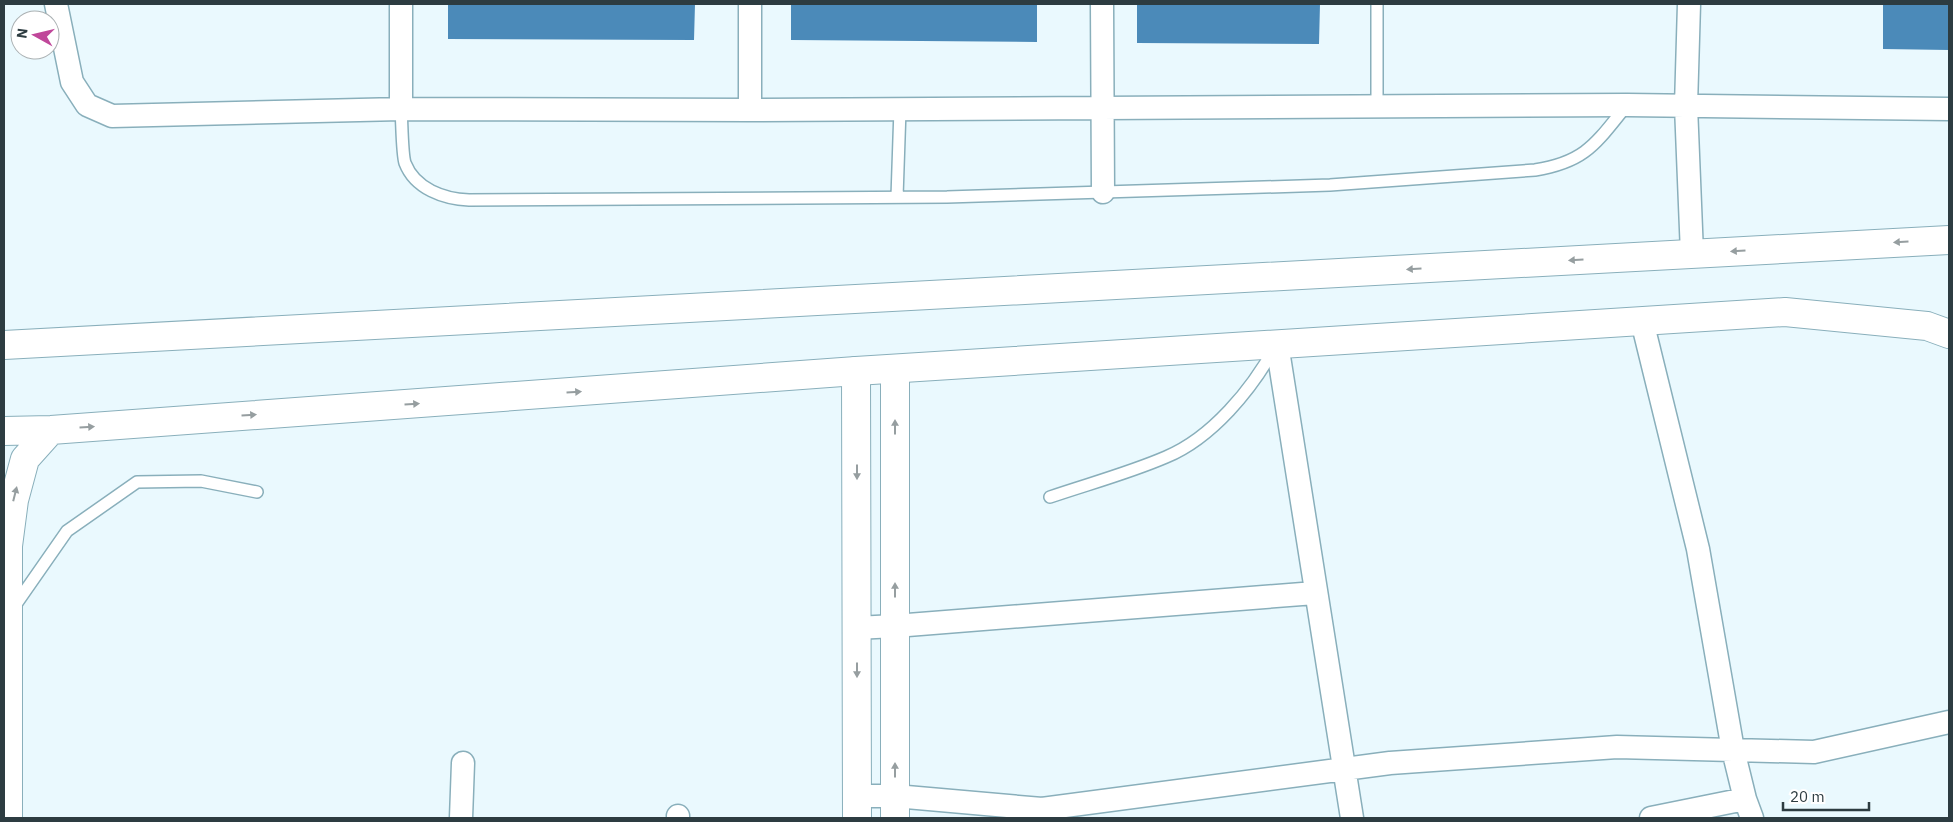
<svg xmlns="http://www.w3.org/2000/svg" width="1953" height="822" font-family="'IBM Plex Sans',sans-serif">
  <rect width="100%" height="100%" fill="#eaf9fe"/>
  <path fill="#4b8ab9" d="M 448,4 L 695,4 L 694,40 L 448,39 Z
    M 791,4 L 1037,4 L 1037,42 L 791,40 Z
    M 1137,4 L 1320,4 L 1319,44 L 1137,43 Z
    M 1883,4 L 1949,4 L 1949,50 L 1883,49 Z"/>
  <g fill="none" stroke-linecap="round" stroke-linejoin="round">
    <g stroke="#89afbb" stroke-width="14">
      <path id="lane" d="M 1377,4 L 1377,106
        M 401,109 C 402,122 402,154 405,163 C 415,189 444,199 469,200 L 947,197 L 1330,185 L 1535,170 C 1586,162 1596,143 1627,105
        M 897,197 L 900,109
        M 1050,497 C 1088,484 1129,473 1166,457 C 1212,438 1252,389 1275,347
        M 14,607 L 67,531 L 137,482 L 201,481 L 257,492"/>
    </g>
    <g stroke="#89afbb" stroke-width="25">
      <path id="street" d="M 56,4 L 72,82 L 87,105 L 112,116 L 401,109 L 750,110 L 1627,105 L 1949,109
        M 1102,4 L 1103,192
        M 1689,4 L 1686,106 L 1692,254
        M 401,109 L 401,4
        M 750,110 L 750,4
        M 1642,321 L 1698,549 L 1733,750 L 1745,799 L 1752,818
        M 1277,344 L 1352,818
        M 856,628 L 895,626 L 1315,593
        M 857,796 L 895,796 L 1042,809 L 1390,763 L 1617,747 L 1814,752 L 1949,722
        M 461,818 L 463,763
        M 678,818 L 678,816
        M 1651,818 L 1745,799"/>
    </g>
    <g stroke="#89afbb" stroke-width="30">
      <path id="secondary" d="M 895,369 L 895,818
        M 856,371 L 857,818
        M 4,652 L 8,665 L 8,818"/>
    </g>
    <g stroke="#89afbb" stroke-width="30">
      <path id="primary" d="M 4,345 L 1949,240
        M 4,431 L 51,430 L 856,371 L 1785,312 L 1927,326 L 1949,334
        M 8,665 L 8,546 L 14,500 L 25,459 L 51,430"/>
    </g>
    <use href="#lane" stroke="#fff" stroke-width="11"/>
    <use href="#street" stroke="#fff" stroke-width="22"/>
    <use href="#secondary" stroke="#fff" stroke-width="28"/>
    <use href="#primary" stroke="#fff" stroke-width="28"/>
  </g>
  <defs><path id="oneway-solid" d="M-6-.8H1V-3.2L6.5 0L1 3.2V.8H-6Z" transform="scale(1.25)"/></defs>
  <g fill="#969ea0">
    <use href="#oneway-solid" transform="translate(1901 242) rotate(177)"/>
    <use href="#oneway-solid" transform="translate(1738 251) rotate(177)"/>
    <use href="#oneway-solid" transform="translate(1576 260) rotate(177)"/>
    <use href="#oneway-solid" transform="translate(1414 269) rotate(177)"/>
    <use href="#oneway-solid" transform="translate(574 392) rotate(-4)"/>
    <use href="#oneway-solid" transform="translate(412 404) rotate(-4)"/>
    <use href="#oneway-solid" transform="translate(249 415) rotate(-4)"/>
    <use href="#oneway-solid" transform="translate(87 427) rotate(-4)"/>
    <use href="#oneway-solid" transform="translate(895 427) rotate(-90)"/>
    <use href="#oneway-solid" transform="translate(857 472) rotate(90)"/>
    <use href="#oneway-solid" transform="translate(15 494) rotate(-76)"/>
    <use href="#oneway-solid" transform="translate(895 590) rotate(-90)"/>
    <use href="#oneway-solid" transform="translate(857 670) rotate(90)"/>
    <use href="#oneway-solid" transform="translate(895 770) rotate(-90)"/>
  </g>
  <rect width="1953" height="822" fill="none" stroke="#2d3c41" stroke-width="10"/>
  <g transform="translate(35 35) rotate(278)"><circle r="24" fill="#ffffff" stroke="#abb1b3"/>
  <path d="M0-4L9 19L0 12L-9 19Z" fill="#c0479a"/>
  <text y="-8" font-size="14" font-weight="bold" text-anchor="middle" fill="#2d3c41">N</text>
  </g>
  <path d="M1783 802v8h86v-8" fill="none" stroke="#2d3c41" stroke-width="2.5"/>
  <text x="1790" y="802" font-size="15" fill="#2d3c41" stroke="#ffffff" stroke-width="4" paint-order="stroke">20 m</text>
</svg>
